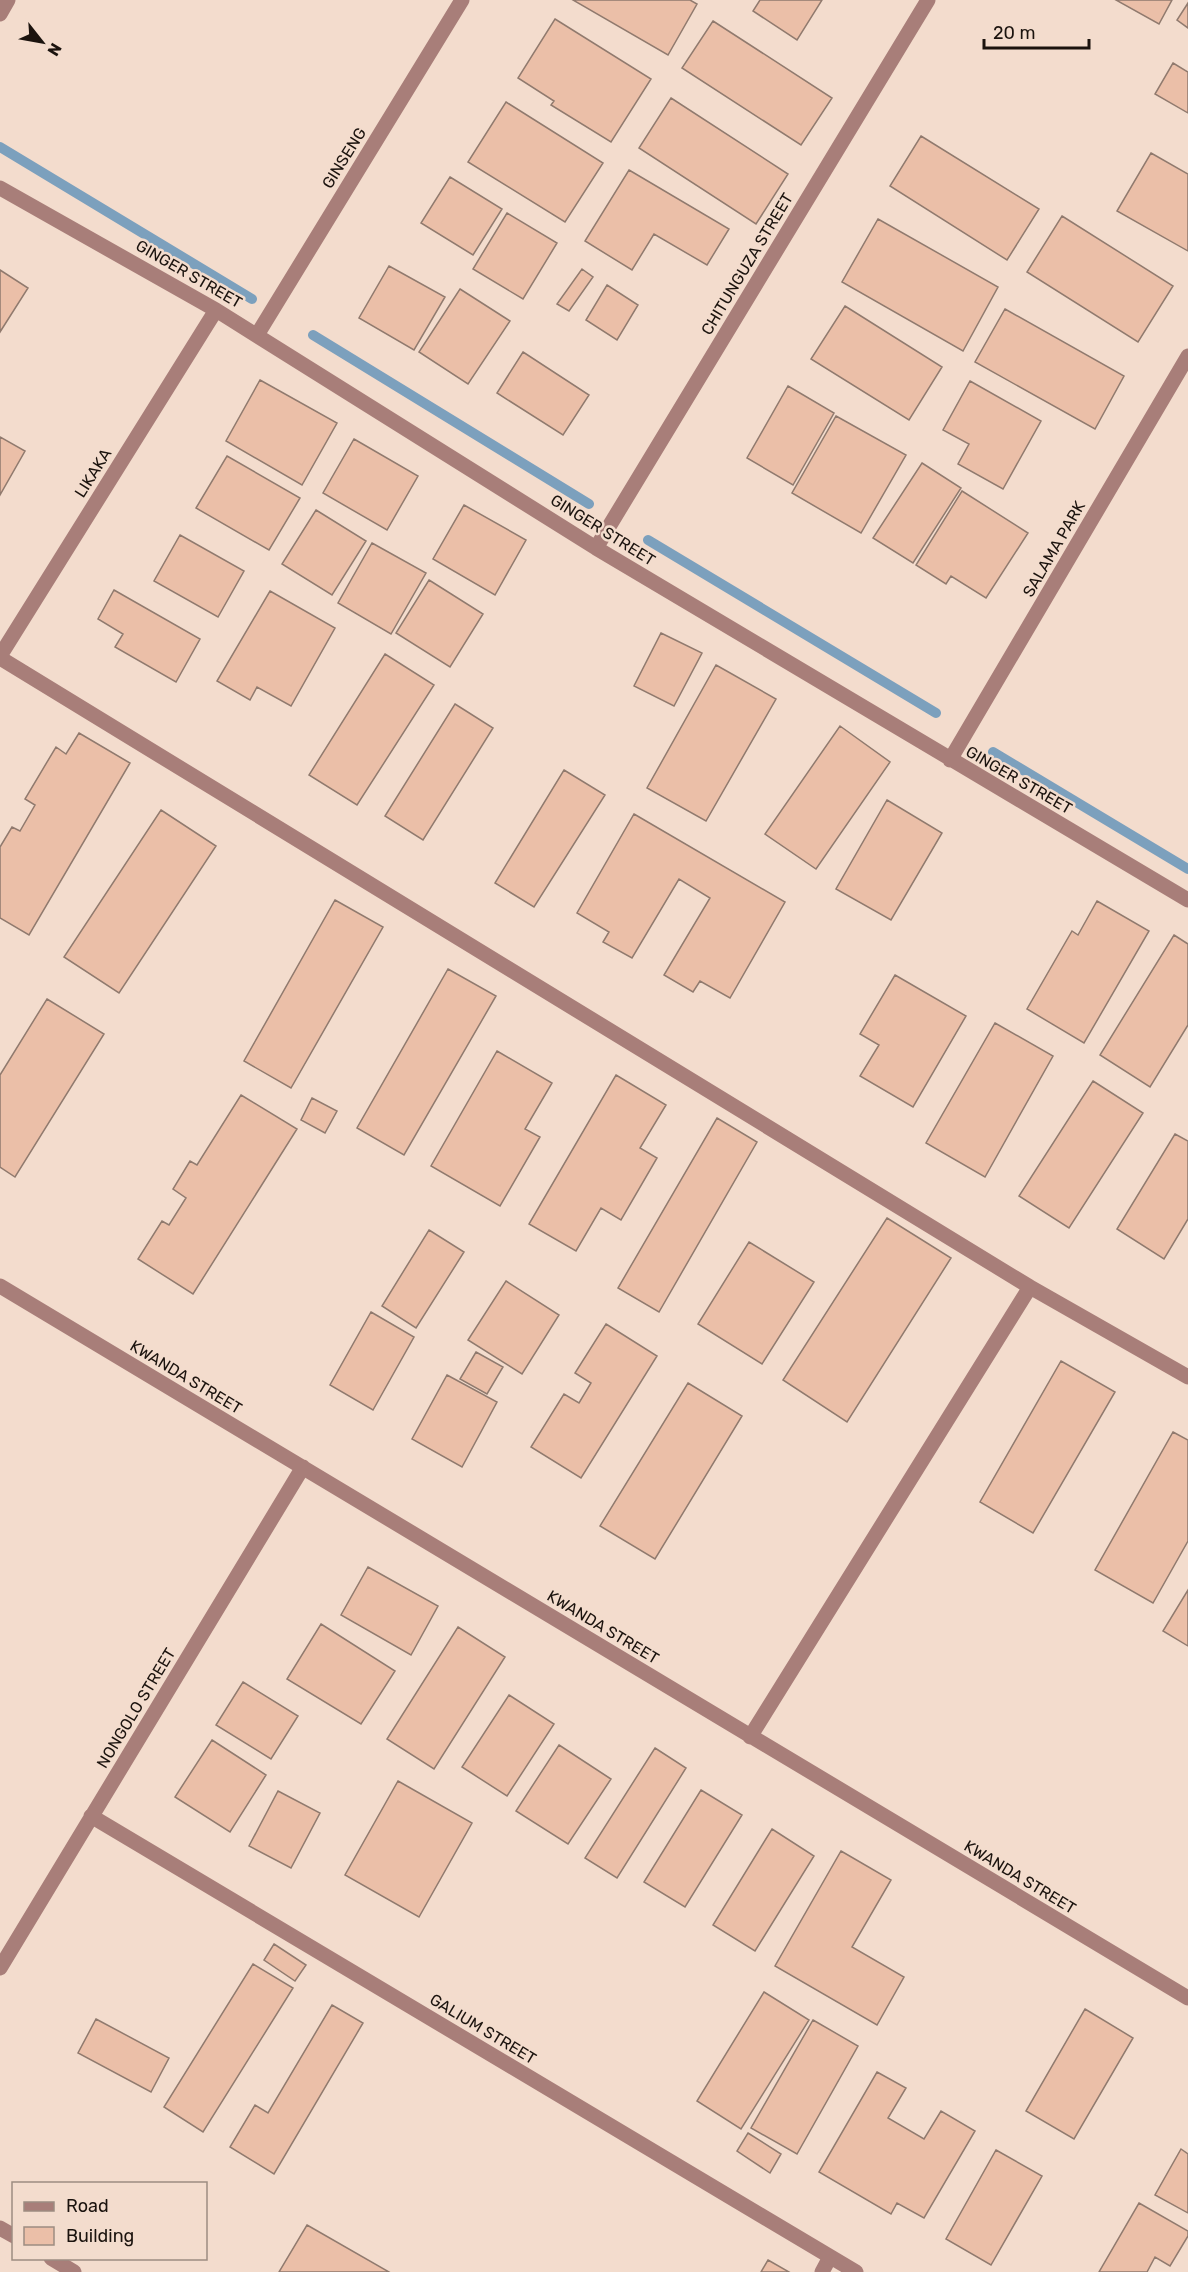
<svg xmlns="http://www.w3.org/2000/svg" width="1188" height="2272" font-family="Rubik,sans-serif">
  <rect width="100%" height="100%" fill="#f3dccd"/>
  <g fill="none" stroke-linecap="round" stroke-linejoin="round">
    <path stroke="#7ca0bd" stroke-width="10" d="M 0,147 L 252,299
      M 313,335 L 589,504
      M 648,540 L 936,713
      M 993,752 L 1188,869"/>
  </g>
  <path fill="#ebbfa8" stroke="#907a6e" stroke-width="1.5" d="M 573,0 L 690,0 L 697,4 L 668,55 Z
    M 760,0 L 822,0 L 797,40 L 753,11 Z
    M 1116,0 L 1172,0 L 1159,24 Z
    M 1188,3 L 1188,28 L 1177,20 Z
    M 555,19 L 651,79 L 611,142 L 551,105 L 554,101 L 518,78 Z
    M 713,21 L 832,98 L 801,145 L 682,68 Z
    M 1173,63 L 1188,72 L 1188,113 L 1155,94 Z
    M 671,98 L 788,174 L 756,224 L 639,148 Z
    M 506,102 L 603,163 L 565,222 L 468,162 Z
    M 921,136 L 1039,209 L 1007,260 L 890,186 Z
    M 1151,153 L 1188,174 L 1188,251 L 1117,211 Z
    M 629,170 L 729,229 L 707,265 L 654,234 L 632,270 L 585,241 Z
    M 450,177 L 502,209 L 473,255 L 421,223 Z
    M 507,213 L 557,243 L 523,299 L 473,269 Z
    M 1062,216 L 1173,286 L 1138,342 L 1027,272 Z
    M 878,219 L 998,287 L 963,351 L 842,282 Z
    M 389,266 L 445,297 L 414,350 L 359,318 Z
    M 582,269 L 593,277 L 569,311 L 557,304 Z
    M 0,270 L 28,288 L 0,332 Z
    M 607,285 L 638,305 L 617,340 L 586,320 Z
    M 460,289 L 510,321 L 468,384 L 419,352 Z
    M 845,306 L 942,367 L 909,420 L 811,359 Z
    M 1005,309 L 1124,376 L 1095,429 L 975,362 Z
    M 523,352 L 589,395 L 563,435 L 497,393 Z
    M 260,380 L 337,423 L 302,485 L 226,441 Z
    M 970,381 L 1041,421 L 1003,489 L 958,464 L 969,444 L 943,430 Z
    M 788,386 L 834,413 L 793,485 L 747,458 Z
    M 836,416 L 906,455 L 861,533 L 792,493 Z
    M 0,437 L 25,451 L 0,495 Z
    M 354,439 L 418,476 L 387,530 L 323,493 Z
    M 227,456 L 300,498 L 269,550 L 196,508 Z
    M 922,463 L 961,488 L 913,563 L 873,538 Z
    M 962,491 L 1028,533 L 986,598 L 951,576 L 946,584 L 916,565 Z
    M 464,505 L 526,540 L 495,595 L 433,559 Z
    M 316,510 L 366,541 L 332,595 L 282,564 Z
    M 180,535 L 244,571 L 218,617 L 154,581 Z
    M 372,543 L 426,573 L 391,634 L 338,603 Z
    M 429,580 L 483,614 L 450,667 L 396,633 Z
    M 114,590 L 200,639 L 176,682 L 115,647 L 123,634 L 98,619 Z
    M 270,591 L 335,628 L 291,706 L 257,687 L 250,700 L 217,681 Z
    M 661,633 L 702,653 L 674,706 L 634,686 Z
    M 385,654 L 434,685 L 357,805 L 309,775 Z
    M 716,665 L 776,699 L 706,821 L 647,788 Z
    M 455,704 L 493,728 L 423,840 L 385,816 Z
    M 840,726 L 890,762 L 816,869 L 765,834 Z
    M 79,733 L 130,763 L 29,935 L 0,918 L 0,847 L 12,827 L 20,831 L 35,805 L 25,799 L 56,747 L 66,754 Z
    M 564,770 L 605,795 L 534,907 L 495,883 Z
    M 887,800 L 942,833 L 891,920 L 836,889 Z
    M 161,810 L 216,846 L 119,993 L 64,957 Z
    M 634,814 L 785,902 L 730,998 L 700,981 L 693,992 L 664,975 L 710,898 L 679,879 L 632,958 L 603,942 L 609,932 L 577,913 Z
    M 335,900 L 383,927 L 291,1088 L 244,1061 Z
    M 1097,901 L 1149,931 L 1084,1043 L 1027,1009 L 1072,931 L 1078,935 Z
    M 1174,935 L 1188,944 L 1188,1025 L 1150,1087 L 1100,1055 Z
    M 448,969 L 496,996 L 404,1155 L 357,1128 Z
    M 895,975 L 966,1016 L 913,1107 L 860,1076 L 879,1045 L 860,1034 Z
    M 47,999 L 104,1034 L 15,1177 L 0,1167 L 0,1075 Z
    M 995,1023 L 1053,1056 L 985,1177 L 926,1143 Z
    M 497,1051 L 552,1083 L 525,1129 L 540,1137 L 500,1206 L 431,1166 Z
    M 616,1075 L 666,1105 L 640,1148 L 657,1158 L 621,1220 L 601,1208 L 576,1251 L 529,1224 Z
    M 1093,1081 L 1143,1113 L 1069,1228 L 1019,1196 Z
    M 241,1095 L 297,1129 L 193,1294 L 138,1259 L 162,1221 L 169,1225 L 186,1198 L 173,1189 L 190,1161 L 197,1165 Z
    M 312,1098 L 337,1111 L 325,1133 L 301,1120 Z
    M 717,1118 L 757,1142 L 659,1312 L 618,1288 Z
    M 1175,1134 L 1188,1141 L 1188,1219 L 1164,1259 L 1117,1229 Z
    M 887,1218 L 951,1258 L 847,1422 L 783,1380 Z
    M 429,1230 L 464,1252 L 416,1328 L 382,1306 Z
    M 749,1242 L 814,1282 L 762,1364 L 698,1324 Z
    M 506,1281 L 559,1315 L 522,1374 L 468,1340 Z
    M 371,1312 L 414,1337 L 373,1410 L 330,1385 Z
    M 606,1324 L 657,1356 L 581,1478 L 531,1447 L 564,1394 L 579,1403 L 591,1383 L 575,1373 Z
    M 476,1352 L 503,1367 L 487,1394 L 460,1379 Z
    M 1061,1361 L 1115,1392 L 1033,1533 L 980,1502 Z
    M 447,1375 L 497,1402 L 462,1467 L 412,1439 Z
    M 688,1383 L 742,1416 L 655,1559 L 600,1526 Z
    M 1173,1432 L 1188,1440 L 1188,1541 L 1153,1603 L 1095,1570 Z
    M 368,1567 L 438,1606 L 411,1655 L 341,1615 Z
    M 1188,1590 L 1188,1646 L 1163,1631 Z
    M 321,1624 L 395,1671 L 361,1724 L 287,1679 Z
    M 458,1627 L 505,1657 L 434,1769 L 387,1739 Z
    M 243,1682 L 298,1716 L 271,1759 L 216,1725 Z
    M 509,1695 L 554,1724 L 507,1796 L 462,1767 Z
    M 212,1740 L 266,1775 L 230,1832 L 175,1797 Z
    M 559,1745 L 611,1779 L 568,1844 L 516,1811 Z
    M 655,1748 L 686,1768 L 617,1878 L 585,1858 Z
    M 398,1781 L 472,1823 L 419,1917 L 345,1875 Z
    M 701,1790 L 742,1815 L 685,1907 L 644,1882 Z
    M 278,1791 L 320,1813 L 291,1868 L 249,1846 Z
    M 772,1829 L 814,1856 L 755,1951 L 713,1925 Z
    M 841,1851 L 891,1880 L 852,1947 L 904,1977 L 877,2025 L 775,1966 Z
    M 274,1944 L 306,1965 L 295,1981 L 264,1960 Z
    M 253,1964 L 293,1988 L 203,2132 L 164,2107 Z
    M 764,1992 L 809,2020 L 741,2129 L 697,2101 Z
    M 332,2005 L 363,2023 L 274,2174 L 230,2147 L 255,2105 L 268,2113 Z
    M 1085,2009 L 1133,2038 L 1074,2139 L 1026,2111 Z
    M 96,2019 L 169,2058 L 151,2092 L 78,2053 Z
    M 813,2020 L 858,2046 L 797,2154 L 751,2128 Z
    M 877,2072 L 906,2088 L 888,2118 L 924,2139 L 941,2111 L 975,2131 L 924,2218 L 897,2203 L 891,2214 L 819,2172 Z
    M 748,2133 L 781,2154 L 770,2173 L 737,2151 Z
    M 1181,2149 L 1188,2154 L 1188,2213 L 1155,2195 Z
    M 996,2150 L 1042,2176 L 991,2265 L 946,2239 Z
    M 1139,2203 L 1188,2231 L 1188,2236 L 1170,2266 L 1155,2257 L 1147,2272 L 1099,2272 Z
    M 307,2225 L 389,2272 L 279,2272 Z
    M 768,2260 L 789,2272 L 761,2272 Z"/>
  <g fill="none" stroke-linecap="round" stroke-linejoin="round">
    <path stroke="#a87e79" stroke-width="15" d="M 822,2272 L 830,2257"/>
    <path stroke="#a87e79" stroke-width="15" d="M 0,14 L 8,0
      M 0,188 L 216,310 L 596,548 L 1188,900
      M 257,335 L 462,0
      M 596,548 L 928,0
      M 0,656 L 216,310
      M 0,658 L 1030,1287 L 1188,1377
      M 950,760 L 1188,356
      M 0,1286 L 1188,1998
      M 750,1737 L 1030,1287
      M 91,1816 L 856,2272
      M 0,1968 L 303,1467
      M 0,2228 L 14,2236
      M 51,2258 L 74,2272"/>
  </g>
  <g text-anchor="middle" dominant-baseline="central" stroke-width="5" stroke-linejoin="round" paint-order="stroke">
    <g font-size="16" fill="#1b130e" stroke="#f3dccd">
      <text transform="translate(344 158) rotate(-58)">GINSENG</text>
      <text transform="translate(747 264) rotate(-59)">CHITUNGUZA STREET</text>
      <text transform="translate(189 274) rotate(30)">GINGER STREET</text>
      <text transform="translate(93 473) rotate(-58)">LIKAKA</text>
      <text transform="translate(603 530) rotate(32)">GINGER STREET</text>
      <text transform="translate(1054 549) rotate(-60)">SALAMA PARK</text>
      <text transform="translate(1019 780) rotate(30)">GINGER STREET</text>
      <text transform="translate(186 1377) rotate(31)">KWANDA STREET</text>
      <text transform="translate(603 1627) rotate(31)">KWANDA STREET</text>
      <text transform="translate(136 1708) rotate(-59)">NONGOLO STREET</text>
      <text transform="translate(1020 1877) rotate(31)">KWANDA STREET</text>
      <text transform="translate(483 2029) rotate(31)">GALIUM STREET</text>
    </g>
  </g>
  <rect x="12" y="2182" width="195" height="78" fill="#f3dccd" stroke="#9d8c81" stroke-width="1.5"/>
  <rect x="24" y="2202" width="30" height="9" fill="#a87e79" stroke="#9d8c81" stroke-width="1.5"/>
  <text x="66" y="2212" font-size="18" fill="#1b130e">Road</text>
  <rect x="24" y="2227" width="30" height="18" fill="#ebbfa8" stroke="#9d8c81" stroke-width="1.5"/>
  <text x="66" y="2242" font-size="18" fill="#1b130e">Building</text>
  <g transform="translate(42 42) rotate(121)" stroke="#f3dccd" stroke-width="4.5" paint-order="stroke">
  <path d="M0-4.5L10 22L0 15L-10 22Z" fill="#1b130e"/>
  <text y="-9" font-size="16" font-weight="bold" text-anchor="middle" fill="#1b130e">N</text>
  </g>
  <path d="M984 39v9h105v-9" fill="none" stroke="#1b130e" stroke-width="3"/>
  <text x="993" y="39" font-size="18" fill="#1b130e" stroke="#f3dccd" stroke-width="4.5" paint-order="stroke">20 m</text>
</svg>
